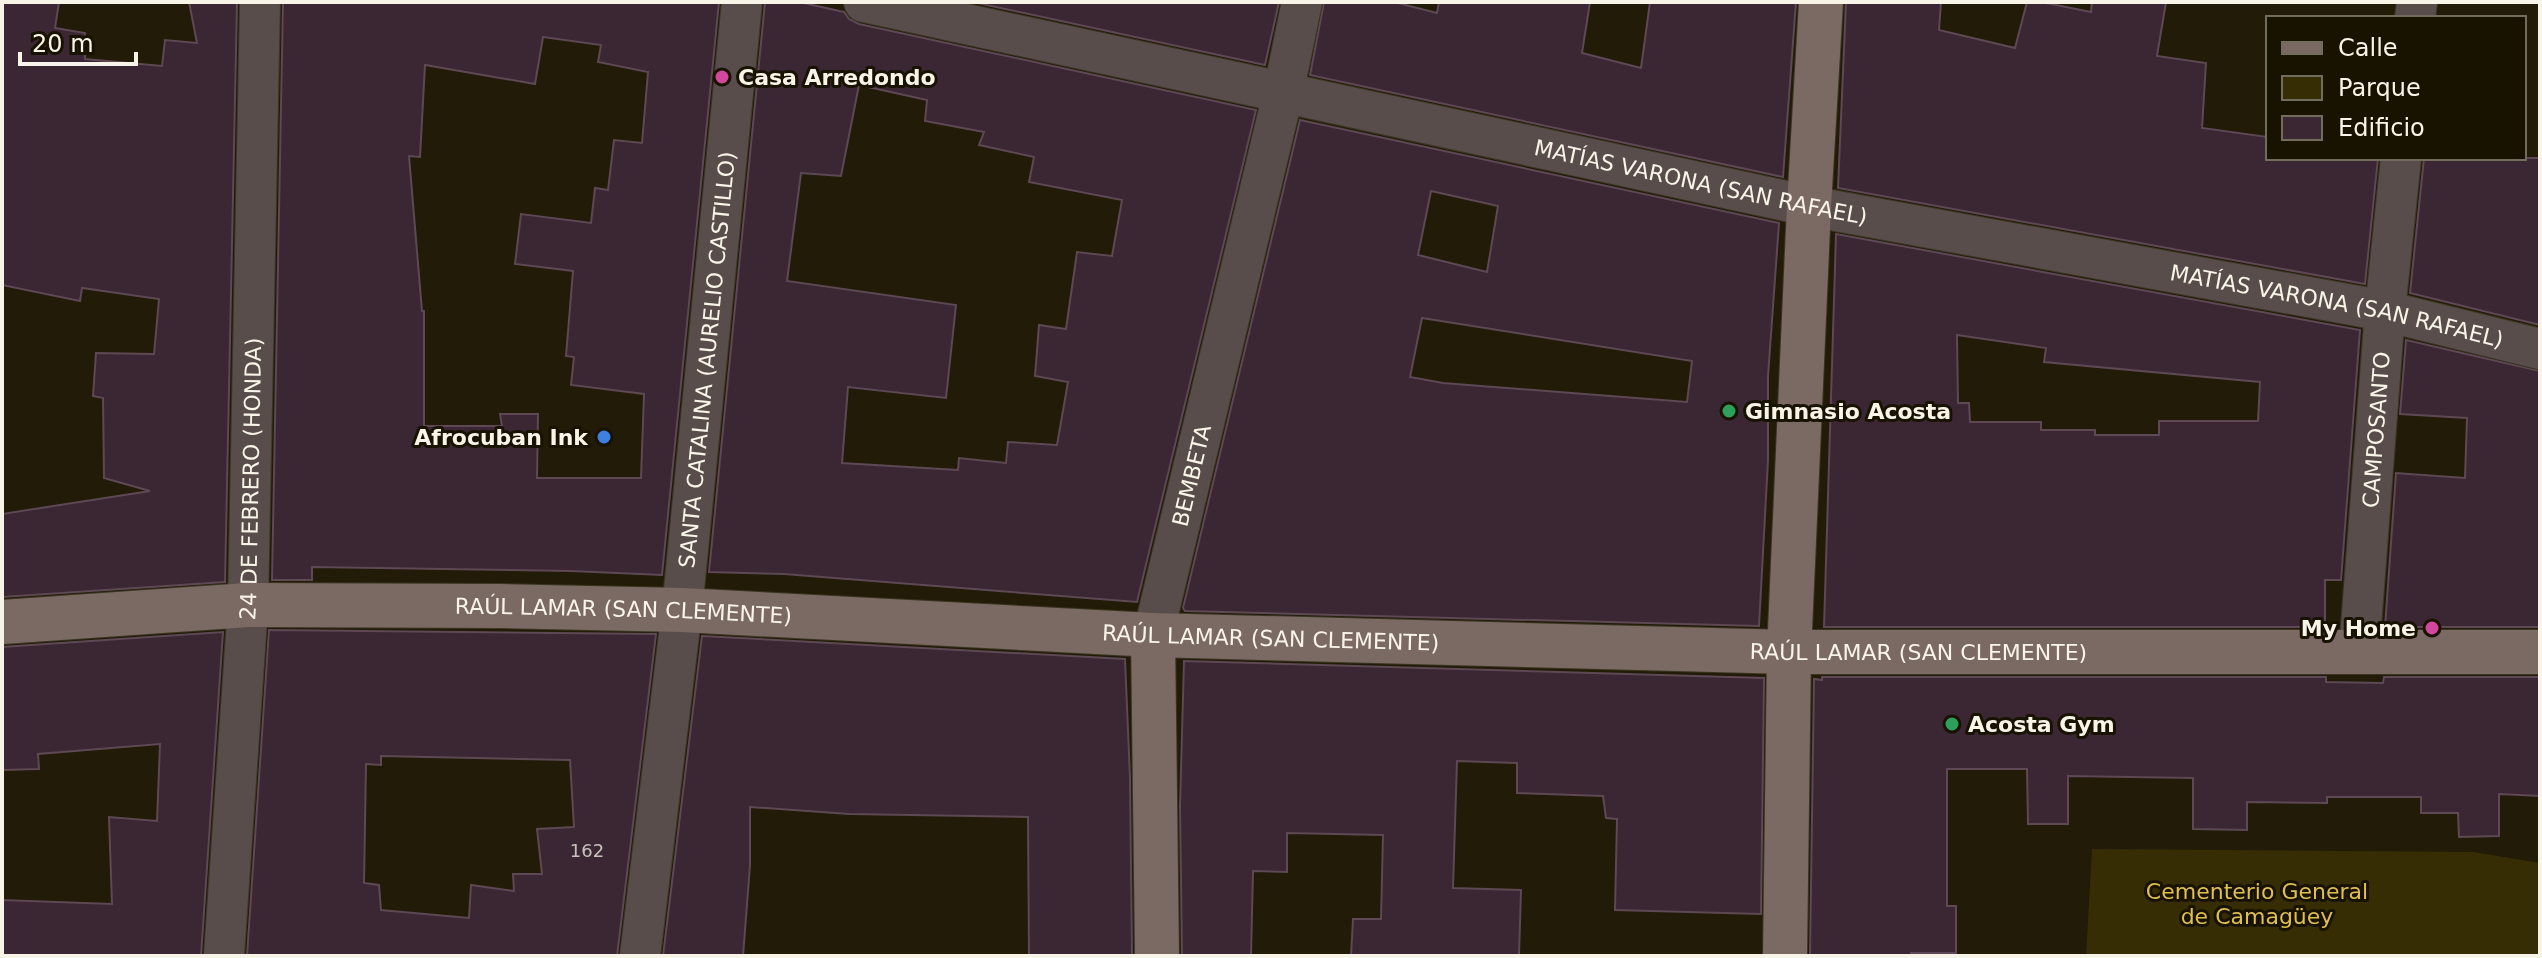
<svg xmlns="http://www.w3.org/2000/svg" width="2542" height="958" font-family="'DejaVu Sans',sans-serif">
  <rect width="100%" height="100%" fill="#211b07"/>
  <path fill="#372d05" d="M 2092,849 L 2473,852 L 2540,863 L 2540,956 L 2086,956 Z"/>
  <path fill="#3a2733" stroke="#5d4854" stroke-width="2" fill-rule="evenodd" d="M 2,2 L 59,2 L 55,28 L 85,33 L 85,59 L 162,66 L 165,40 L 197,43 L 189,2 L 237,2 L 225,582 L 2,597 L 2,514 L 150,491 L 104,478 L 103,398 L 93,396 L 96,353 L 154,354 L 159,299 L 82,288 L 80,301 L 2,285 Z
    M 283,2 L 719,2 L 662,575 L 571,571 L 312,567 L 312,580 L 272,580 ZM 543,37 L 601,45 L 598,62 L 648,72 L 642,143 L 614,140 L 608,190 L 595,188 L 591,223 L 521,214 L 515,264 L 573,271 L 566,356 L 574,357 L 571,385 L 644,394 L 641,478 L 537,478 L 538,414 L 500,414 L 502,426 L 424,426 L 424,311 L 422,311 L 409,156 L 420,157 L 425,65 L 535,84 Z
    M 765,2 L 799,2 L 844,12 L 849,19 L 859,24 L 1256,110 L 1137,602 L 784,574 L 709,572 ZM 859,85 L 927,100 L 925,121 L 984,132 L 979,145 L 1034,157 L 1029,182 L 1122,200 L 1112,256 L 1077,252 L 1066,329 L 1039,325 L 1035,376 L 1068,382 L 1057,445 L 1008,442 L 1006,463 L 959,458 L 958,470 L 842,463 L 848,387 L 946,398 L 956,305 L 787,281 L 801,173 L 841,176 Z
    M 973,2 L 1279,2 L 1265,65 Z
    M 1324,2 L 1394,2 L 1437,13 L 1439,2 L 1590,2 L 1582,53 L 1641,68 L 1650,2 L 1796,2 L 1783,177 L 1310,75 Z
    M 1846,2 L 1941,2 L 1939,30 L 2015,48 L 2027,2 L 2041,2 L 2091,12 L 2092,2 L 2166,2 L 2157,56 L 2206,63 L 2202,128 L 2268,137 L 2268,158 L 2378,158 L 2365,284 L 1838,188 Z
    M 1300,120 L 1779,223 L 1768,376 L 1768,460 L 1759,626 L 1185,611 L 1183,608 ZM 1431,191 L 1498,206 L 1487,272 L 1418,255 ZM 1422,318 L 1692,361 L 1687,402 L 1443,383 L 1410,377 Z
    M 2424,158 L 2540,158 L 2540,325 L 2410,293 Z
    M 1836,234 L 2360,330 L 2341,580 L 2325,580 L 2325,627 L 1824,627 ZM 1957,335 L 2046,348 L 2044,362 L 2260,382 L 2258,421 L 2159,421 L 2159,435 L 2095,435 L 2095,430 L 2041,430 L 2041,422 L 1970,422 L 1969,403 L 1958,403 Z
    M 2406,340 L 2540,371 L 2540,627 L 2385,627 L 2396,473 L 2465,478 L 2467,418 L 2400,414 Z
    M 269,630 L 656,634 L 617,956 L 247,956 ZM 381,756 L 570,760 L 574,827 L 537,829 L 542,874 L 513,874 L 514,891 L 471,885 L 469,918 L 381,910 L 379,885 L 364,883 L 366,764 L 381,765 Z
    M 223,632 L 201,956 L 2,956 L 2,900 L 112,904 L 109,817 L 157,821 L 160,744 L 38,754 L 39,769 L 2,770 L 2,647 Z
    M 702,636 L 1125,659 L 1130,778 L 1132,956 L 1029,956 L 1028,817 L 849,814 L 750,807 L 750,865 L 743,956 L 663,956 Z
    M 1184,661 L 1764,678 L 1761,914 L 1615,910 L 1617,819 L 1606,818 L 1603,796 L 1517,793 L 1517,763 L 1457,761 L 1453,888 L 1521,890 L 1519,956 L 1351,956 L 1353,919 L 1381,919 L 1383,835 L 1287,833 L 1287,872 L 1253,871 L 1251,956 L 1182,956 L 1180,806 Z
    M 1822,677 L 2326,677 L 2326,682 L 2383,683 L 2384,677 L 2540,677 L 2540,796 L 2499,794 L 2499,836 L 2459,837 L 2458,813 L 2421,813 L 2421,797 L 2327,797 L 2327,803 L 2247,802 L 2247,830 L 2193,829 L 2193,778 L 2068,776 L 2068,824 L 2028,824 L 2027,769 L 1947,769 L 1947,906 L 1956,906 L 1956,953 L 1911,953 L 1911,956 L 1810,956 L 1814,679 L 1822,680 Z"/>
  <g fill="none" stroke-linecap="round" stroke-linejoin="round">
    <g stroke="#3b3522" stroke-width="42">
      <g id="street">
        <path id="s1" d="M 864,2 L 1809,206 L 2385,311 L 2540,349"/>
        <path d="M 2415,18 L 2417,2"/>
        <path id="s2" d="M 1153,635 L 1283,94 L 1302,2"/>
        <path id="s3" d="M 2359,653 L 2385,311 L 2401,158"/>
        <path id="s4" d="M 224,956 L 248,605 L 260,2"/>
        <path id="s5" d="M 640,956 L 682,610 L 742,2"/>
      </g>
    </g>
    <g stroke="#3b3522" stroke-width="46">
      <g id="secondary">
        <path id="s6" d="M 2,622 L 248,605 L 500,606 L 682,610 L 1153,635 L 1789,652 L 2540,652"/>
        <path d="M 1153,635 L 1157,956"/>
        <path d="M 1785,956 L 1789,652 L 1809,206 L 1821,2"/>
      </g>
    </g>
    <use href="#street" stroke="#584d4a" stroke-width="40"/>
    <use href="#secondary" stroke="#7b6964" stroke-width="44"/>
  </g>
  <g fill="#d1479c" stroke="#181201" stroke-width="3">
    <circle cx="722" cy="77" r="8"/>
    <circle cx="2432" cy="628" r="8"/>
  </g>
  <g fill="#2e9e5b" stroke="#181201" stroke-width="3">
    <circle cx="1729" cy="411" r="8"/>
    <circle cx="1952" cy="724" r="8"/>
  </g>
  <circle fill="#3f7fe0" stroke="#181201" stroke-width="3" cx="604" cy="437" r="8"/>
  <g text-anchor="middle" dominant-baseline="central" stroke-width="6" stroke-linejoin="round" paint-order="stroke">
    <g font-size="18" fill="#c8c1bb">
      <text x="587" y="850">162</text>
    </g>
    <g font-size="22" font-weight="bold" fill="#f8f4e8" stroke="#181201" text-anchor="start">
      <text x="738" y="77">Casa Arredondo</text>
      <text x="1745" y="411">Gimnasio Acosta</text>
      <text x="588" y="437" text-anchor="end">Afrocuban Ink</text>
      <text x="2416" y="628" text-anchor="end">My Home</text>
      <text x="1968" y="724">Acosta Gym</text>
    </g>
    <g font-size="22" fill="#f8f4e8" stroke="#181201">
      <text stroke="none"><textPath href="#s1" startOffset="856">MATÍAS VARONA (SAN RAFAEL)</textPath></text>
      <text stroke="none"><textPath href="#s1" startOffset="1504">MATÍAS VARONA (SAN RAFAEL)</textPath></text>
      <text stroke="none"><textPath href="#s5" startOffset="600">SANTA CATALINA (AURELIO CASTILLO)</textPath></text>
      <text stroke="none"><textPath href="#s3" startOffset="224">CAMPOSANTO</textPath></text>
      <text stroke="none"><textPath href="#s2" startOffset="164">BEMBETA</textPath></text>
      <text stroke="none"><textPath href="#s4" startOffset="478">24 DE FEBRERO (HONDA)</textPath></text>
      <text stroke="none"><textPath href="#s6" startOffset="622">RAÚL LAMAR (SAN CLEMENTE)</textPath></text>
      <text stroke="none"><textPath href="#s6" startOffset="1270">RAÚL LAMAR (SAN CLEMENTE)</textPath></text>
      <text stroke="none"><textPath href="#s6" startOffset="1918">RAÚL LAMAR (SAN CLEMENTE)</textPath></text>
    </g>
    <g font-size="22" fill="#dfbf50" stroke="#181201">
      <text x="2257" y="891">Cementerio General<tspan x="2257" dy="25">de Camagüey</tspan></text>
    </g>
  </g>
  <rect width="2542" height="958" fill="none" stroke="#f8f4e8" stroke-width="8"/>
  <rect x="2266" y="16" width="260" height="144" fill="#181201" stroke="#726c5d" stroke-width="2"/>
  <rect x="2282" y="42" width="40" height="12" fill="#7b6964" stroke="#726c5d" stroke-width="2"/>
  <text x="2338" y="56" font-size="24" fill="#f8f4e8">Calle</text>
  <rect x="2282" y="76" width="40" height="24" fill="#372d05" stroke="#726c5d" stroke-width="2"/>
  <text x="2338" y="96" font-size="24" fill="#f8f4e8">Parque</text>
  <rect x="2282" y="116" width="40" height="24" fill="#3a2733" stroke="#726c5d" stroke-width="2"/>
  <text x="2338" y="136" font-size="24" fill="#f8f4e8">Edificio</text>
  <path d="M20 52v12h116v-12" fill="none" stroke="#f8f4e8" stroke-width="4"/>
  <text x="32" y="52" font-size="24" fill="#f8f4e8" stroke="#181201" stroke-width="6" paint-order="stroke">20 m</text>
</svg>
